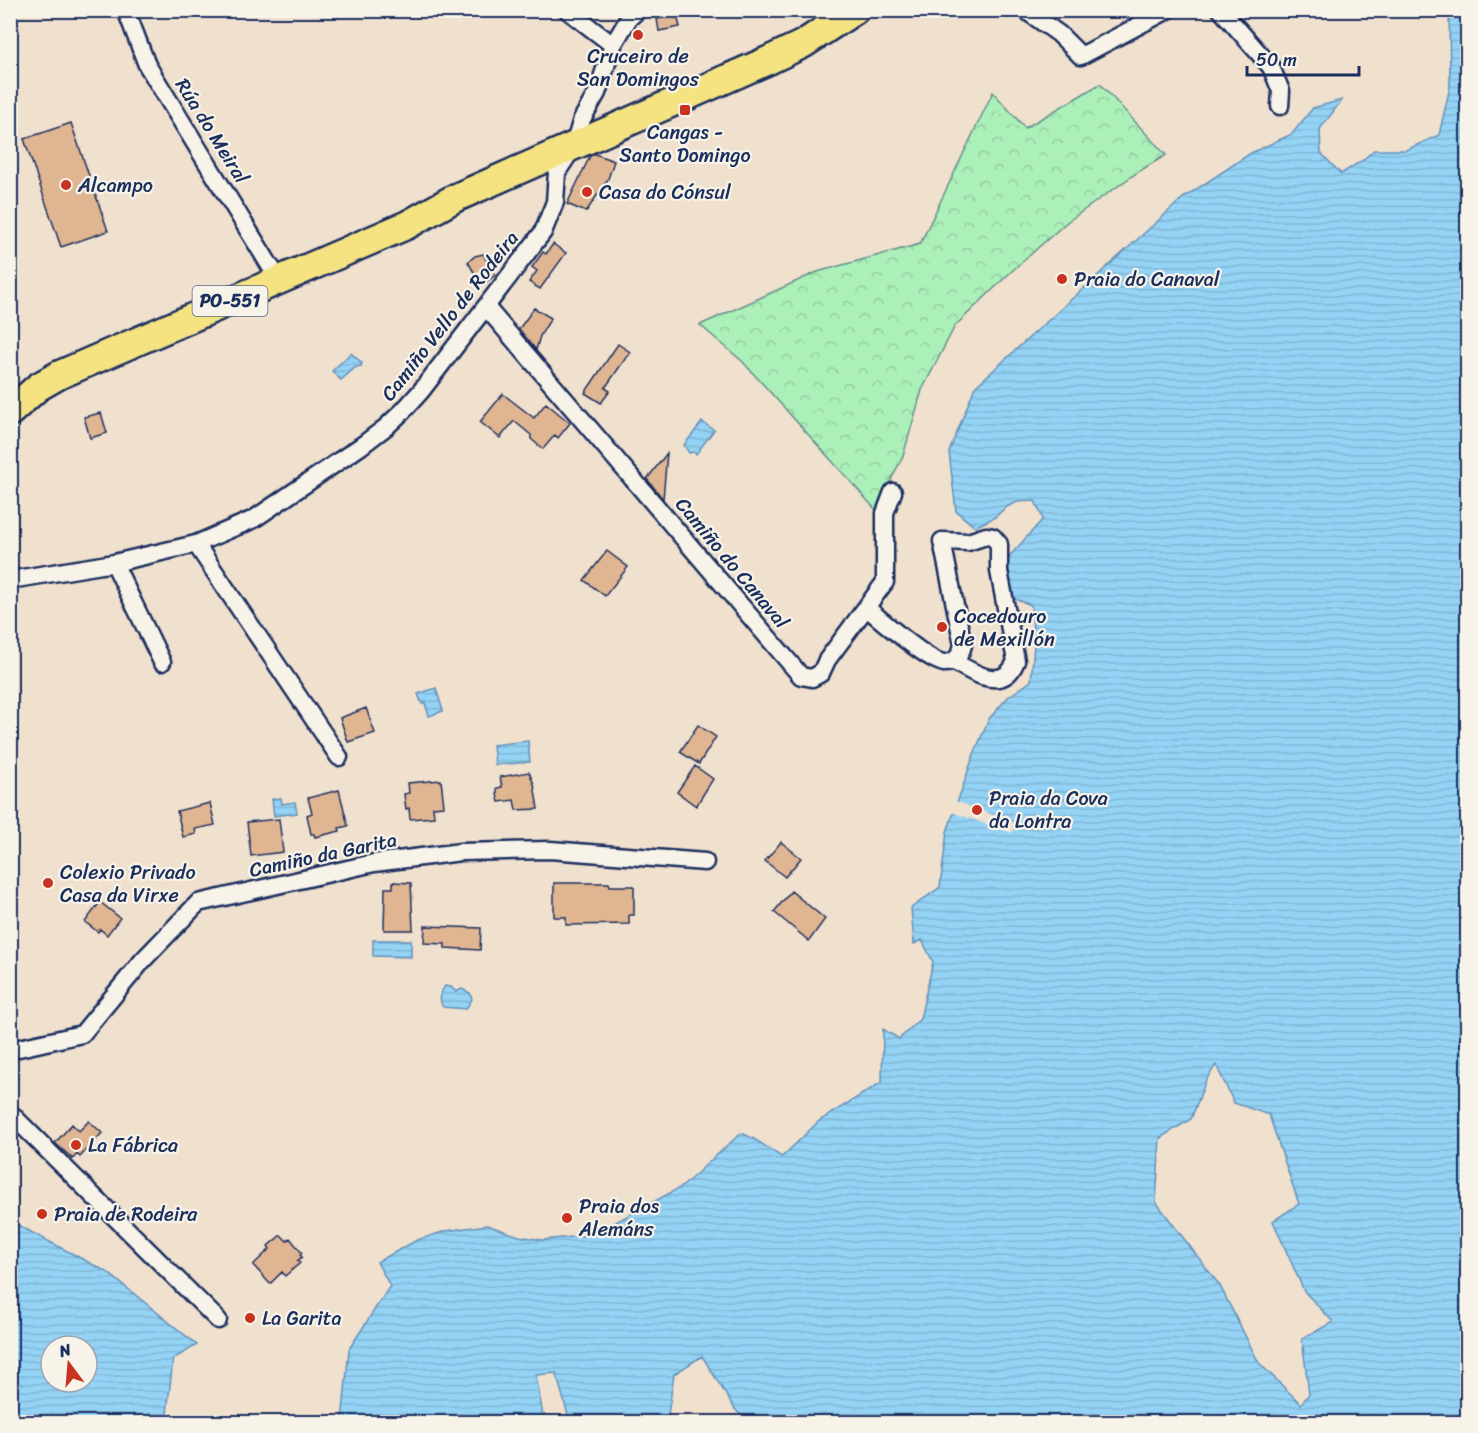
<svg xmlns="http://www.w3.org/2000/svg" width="1478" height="1433" font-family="Sriracha,sans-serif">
  <defs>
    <pattern id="forest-crowns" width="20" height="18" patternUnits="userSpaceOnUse" patternTransform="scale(1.5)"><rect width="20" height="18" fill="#abefb9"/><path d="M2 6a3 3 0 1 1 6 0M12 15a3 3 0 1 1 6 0" fill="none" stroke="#93cda1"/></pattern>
    <pattern id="water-rules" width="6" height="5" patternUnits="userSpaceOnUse" patternTransform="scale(1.5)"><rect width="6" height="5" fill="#94d3f5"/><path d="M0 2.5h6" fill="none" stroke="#7fb5d4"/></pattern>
  </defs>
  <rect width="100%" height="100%" fill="#f0e0ce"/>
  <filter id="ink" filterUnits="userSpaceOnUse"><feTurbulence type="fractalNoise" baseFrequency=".0167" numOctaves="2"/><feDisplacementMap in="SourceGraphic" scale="12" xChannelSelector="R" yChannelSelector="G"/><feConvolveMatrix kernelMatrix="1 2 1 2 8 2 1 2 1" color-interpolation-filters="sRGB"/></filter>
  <g filter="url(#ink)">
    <path fill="url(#forest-crowns)" stroke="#638f8c" stroke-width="1.5" d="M 1100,84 L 1166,155 L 1138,172 L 1067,222 L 1013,270 L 955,326 L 922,390 L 903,456 L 876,510 L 742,361 L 700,325 L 817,272 L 920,244 L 993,92 L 1025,128 Z"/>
    <path fill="url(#water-rules)" stroke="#6491b9" stroke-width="1.5" fill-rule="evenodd" d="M 1449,11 L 1467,11 L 1467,1422 L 743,1422 L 744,1419 L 735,1409 L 702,1356 L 674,1374 L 667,1422 L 570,1422 L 556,1373 L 536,1375 L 544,1422 L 342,1422 L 349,1349 L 390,1286 L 377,1262 L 417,1240 L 446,1231 L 487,1225 L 519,1236 L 543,1240 L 592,1235 L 683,1186 L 741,1133 C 756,1138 768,1149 782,1157 L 819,1121 L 882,1082 L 883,1029 L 899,1039 L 920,1019 L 933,962 L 922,940 L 914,944 L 911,908 L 940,887 L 947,832 L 974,754 L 989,719 L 1008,697 L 1031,681 L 1034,645 L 1031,605 L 1005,595 L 1006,560 L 1043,519 L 1035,501 L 1017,502 L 1005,508 L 995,517 L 975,527 L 956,511 L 949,452 L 975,387 L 1183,198 L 1251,153 L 1292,134 L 1313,108 L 1342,100 L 1320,129 L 1321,153 L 1341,174 L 1363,160 L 1374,150 L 1406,150 L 1439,135 L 1450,87 ZM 1216,1065 L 1234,1103 L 1269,1115 L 1299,1204 L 1273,1221 L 1304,1291 L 1333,1322 L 1302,1339 L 1309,1394 L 1301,1404 L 1259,1363 L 1220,1286 L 1156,1202 L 1160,1138 L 1191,1119 L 1206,1080 Z
      M 351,353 L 362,363 L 361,366 L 356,367 L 341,380 L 332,371 Z
      M 702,422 L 714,430 L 696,454 L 693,452 L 689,453 L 684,445 Z
      M 436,688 L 443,711 L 429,716 L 425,703 L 422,704 L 418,694 Z
      M 528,741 L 530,762 L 495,765 L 493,745 Z
      M 281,798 L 282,804 L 295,802 L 297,813 L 274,816 L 272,799 Z
      M 373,940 L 411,940 L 411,957 L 373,956 Z
      M 445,986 L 451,987 L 456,992 L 462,989 L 470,993 L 472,999 L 466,1009 L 443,1007 C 438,1000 441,991 445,986 Z
      M 10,1221 L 107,1272 L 197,1345 L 173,1359 L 166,1422 L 11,1422 ZM 51,1346 L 87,1346 L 87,1382 L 51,1382 Z"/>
    <path fill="#f0e0ce" d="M 955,801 L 1015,823 L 1012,833 L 951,812 Z"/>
    <path fill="#e0b591" stroke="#1b2f5e" stroke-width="1.5" d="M 677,15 L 680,27 L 659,31 L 657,19 Z
      M 71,123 L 108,231 L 61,247 L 24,139 Z
      M 595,154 L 614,161 L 608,179 L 586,212 L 567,204 L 590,156 Z
      M 553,244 L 566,253 L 540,289 L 529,282 L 537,271 L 532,267 L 543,252 L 546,254 Z
      M 483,254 L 496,275 L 486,282 L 484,279 L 479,281 L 468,262 L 475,256 Z
      M 534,308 L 551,318 L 540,336 L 536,350 L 519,329 Z
      M 618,344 L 630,352 L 605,388 L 610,391 L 601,403 L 585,393 Z
      M 503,394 L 534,418 L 546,403 L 570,423 L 558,438 L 555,435 L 543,449 L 531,439 L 531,435 L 514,421 L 500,438 L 480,422 Z
      M 101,413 L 107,433 L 90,438 L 84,417 Z
      M 667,453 L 663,499 L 647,479 Z
      M 607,551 L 628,567 L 605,596 L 584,580 Z
      M 366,708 L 375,733 L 348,742 L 340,718 Z
      M 698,725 L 716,737 L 699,764 L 680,752 Z
      M 695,766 L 713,779 L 696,806 L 677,792 Z
      M 529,772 L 534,784 L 538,809 L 516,810 L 514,800 L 499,802 L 497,794 L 497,788 L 502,787 L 500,777 Z
      M 441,780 L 444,806 L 433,807 L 434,817 L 410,819 L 409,808 L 406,809 L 404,794 L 409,793 L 408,783 Z
      M 339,790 L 348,826 L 339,828 L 340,831 L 315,837 L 314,834 L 311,834 L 307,815 L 312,813 L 308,798 Z
      M 210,803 L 215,825 L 195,829 L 196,834 L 183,837 L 177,811 Z
      M 279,819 L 283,852 L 251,856 L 247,822 Z
      M 781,842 L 801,858 L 785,877 L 765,861 Z
      M 393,882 L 411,883 L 413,930 L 384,930 L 385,888 L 393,888 Z
      M 554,883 L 609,883 L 610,886 L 634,886 L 634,915 L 629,915 L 629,924 L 566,925 L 566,917 L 554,917 Z
      M 791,891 L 825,919 L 809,941 L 774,912 Z
      M 100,902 L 120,918 L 107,935 L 100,929 L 98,932 L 85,922 Z
      M 425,926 L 481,928 L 480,950 L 445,948 L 445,944 L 424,943 Z
      M 89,1121 L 102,1133 L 80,1157 L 77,1154 L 73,1159 L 55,1143 L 72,1124 L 79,1131 Z
      M 281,1235 L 287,1241 L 290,1238 L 302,1253 L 300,1255 L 302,1257 L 297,1261 L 300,1263 L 285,1276 L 282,1272 L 270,1284 L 253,1265 L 270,1249 L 268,1246 Z"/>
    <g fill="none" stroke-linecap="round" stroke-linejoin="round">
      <g stroke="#1b2f5e" stroke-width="21">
        <path id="minor" d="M 126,10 L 147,65 L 272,269
          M 567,10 L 613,45
          M 1025,10 L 1059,34 L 1081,56 L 1168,10
          M 1221,10 L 1271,67 L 1281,91 L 1280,106
          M 486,307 L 801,676 L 812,678 L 821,673 L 827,660 L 885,582 L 885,513 L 893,492
          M 196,544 L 339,757
          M 114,563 L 162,662
          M 10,580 L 114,563 L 196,544 L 254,519 L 361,446 L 386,427 L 403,411 L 421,391 L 543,232 L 555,202 L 557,172 L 574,146 L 582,119 L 597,93 L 613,45 L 629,18 L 638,10
          M 867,608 C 881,620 928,661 944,663 C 955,664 961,654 963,645 L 942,541 L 968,542 L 986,536 L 993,537 L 999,544 L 999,571 L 1016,661 C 1003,693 974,673 953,661
          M 10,1050 L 82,1034 L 143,960 L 198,903 L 374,863 L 461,852 L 550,850 L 705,862
          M 10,1113 L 218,1320"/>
      </g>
      <g stroke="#1b2f5e" stroke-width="32">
        <path id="primary" d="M 10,412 L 38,387 L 59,375 L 407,225 L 455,198 L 767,61 L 803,44 L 855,10"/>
      </g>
      <use href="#minor" stroke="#f7f3e8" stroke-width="16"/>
      <use href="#primary" stroke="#f5e382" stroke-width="27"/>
    </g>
  </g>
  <g fill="#c8321e" stroke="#f7f3e8" stroke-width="2">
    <circle cx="638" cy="35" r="6"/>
    <rect x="679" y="104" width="12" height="12" rx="3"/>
    <circle cx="66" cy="185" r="6"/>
    <circle cx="587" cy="192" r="6"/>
    <circle cx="1062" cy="279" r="6"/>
    <circle cx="942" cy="627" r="6"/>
    <circle cx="977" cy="810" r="6"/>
    <circle cx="48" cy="883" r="6"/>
    <circle cx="76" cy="1145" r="6"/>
    <circle cx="42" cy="1214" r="6"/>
    <circle cx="567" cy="1218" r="6"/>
    <circle cx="250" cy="1318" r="6"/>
  </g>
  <g text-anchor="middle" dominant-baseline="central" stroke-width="4.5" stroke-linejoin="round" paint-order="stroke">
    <rect fill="#f7f3e8" stroke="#5d6a87" stroke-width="1.5" x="192.5" y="286" width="75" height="30" rx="4.5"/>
    <g font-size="18" font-weight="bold" fill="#1b2f5e">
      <text x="230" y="301">PO-551</text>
    </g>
    <g font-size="20" fill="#1b2f5e" stroke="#f7f3e8" text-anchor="start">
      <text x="638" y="56" text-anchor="middle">Cruceiro de<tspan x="638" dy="23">San Domingos</tspan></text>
      <text x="685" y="132" text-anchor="middle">Cangas -<tspan x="685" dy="23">Santo Domingo</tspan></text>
      <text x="78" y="185">Alcampo</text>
      <text x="599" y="192">Casa do Cónsul</text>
      <text x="1074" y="279">Praia do Canaval</text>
      <text x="954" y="616">Cocedouro<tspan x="954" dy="23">de Mexillón</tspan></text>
      <text x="989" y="798">Praia da Cova<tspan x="989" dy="23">da Lontra</tspan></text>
      <text x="60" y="872">Colexio Privado<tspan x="60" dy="23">Casa da Virxe</tspan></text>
      <text x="88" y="1145">La Fábrica</text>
      <text x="579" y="1206">Praia dos<tspan x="579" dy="23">Alemáns</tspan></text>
      <text x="54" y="1214">Praia de Rodeira</text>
      <text x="262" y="1318">La Garita</text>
    </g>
    <g font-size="20" fill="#1b2f5e" stroke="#f7f3e8">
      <text transform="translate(212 131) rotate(58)">Rúa do Meiral</text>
      <text transform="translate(450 316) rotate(-52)">Camiño Vello de Rodeira</text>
      <text transform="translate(732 563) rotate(50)">Camiño do Canaval</text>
      <text transform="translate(323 855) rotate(-12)">Camiño da Garita</text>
    </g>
  </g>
  <rect width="1478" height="1433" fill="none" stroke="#f7f3e8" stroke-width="36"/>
  <rect x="18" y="18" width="1442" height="1397" fill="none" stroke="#1b2f5e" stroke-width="2" filter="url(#ink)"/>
  <g transform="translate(69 1364) rotate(344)"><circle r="28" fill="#f7f3e8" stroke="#9fa5b1" stroke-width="1.5"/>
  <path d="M0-4.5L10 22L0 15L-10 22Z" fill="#c8321e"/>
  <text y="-9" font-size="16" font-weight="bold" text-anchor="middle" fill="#1b2f5e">N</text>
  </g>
  <path d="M1247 66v9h112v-9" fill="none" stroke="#1b2f5e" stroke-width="3"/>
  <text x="1256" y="66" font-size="18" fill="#1b2f5e" stroke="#f7f3e8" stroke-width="4.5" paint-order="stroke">50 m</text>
</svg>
